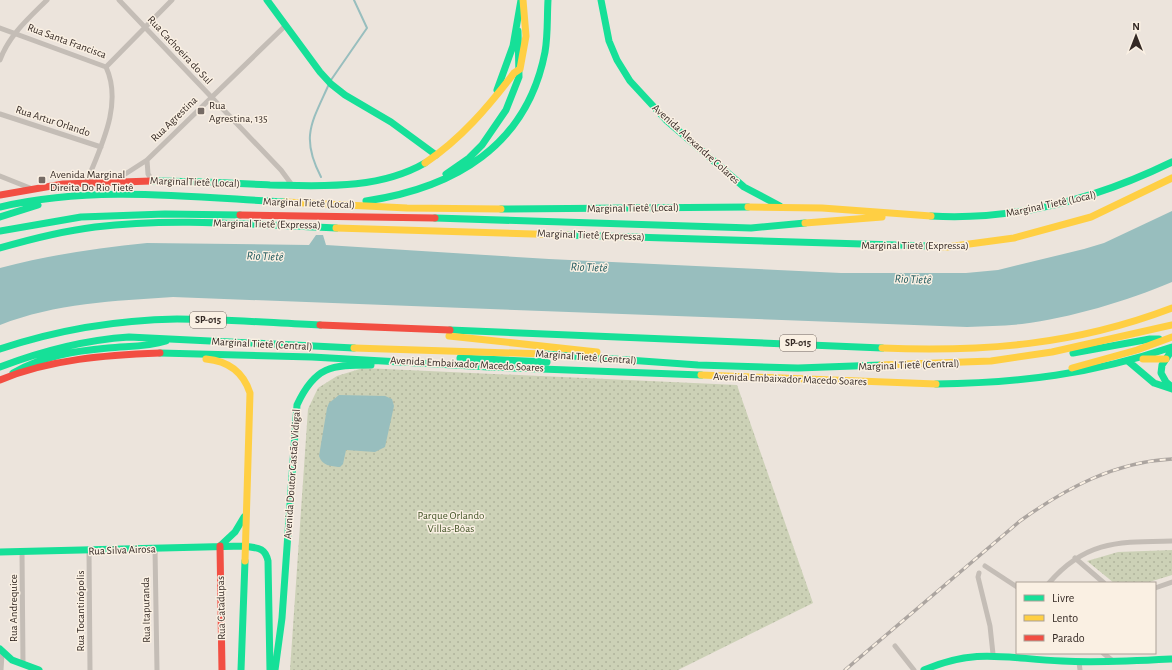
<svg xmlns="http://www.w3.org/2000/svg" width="1172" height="670" font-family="'Alegreya Sans',sans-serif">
  <defs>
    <pattern id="park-dots" width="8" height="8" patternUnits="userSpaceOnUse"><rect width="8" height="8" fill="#ccd1b6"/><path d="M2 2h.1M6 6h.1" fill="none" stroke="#b0b49c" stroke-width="1.8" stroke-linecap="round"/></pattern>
  </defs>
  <rect width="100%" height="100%" fill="#ece4dc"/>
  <path fill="url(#park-dots)" d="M 363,368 L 737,385 L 813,603 L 678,670 L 290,670 L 308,409 L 318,388 L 337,376 Z
    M 1172,550 L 1172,575 L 1146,583 L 1114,583 L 1087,561 L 1118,552 Z"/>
  <path fill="#98bebe" d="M 1172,211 L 1172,282 C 1127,301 1070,318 1022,324 C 1004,326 985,326 967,327 L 173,297 C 114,301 56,303 0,325 L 0,268 C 48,255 98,248 147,243 L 309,245 L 316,235 L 323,235 L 326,245 L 549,259 L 841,273 L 966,273 L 998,270 L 1084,249 L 1104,243 Z
    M 339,395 L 385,396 L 392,399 L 394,406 L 385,447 L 375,452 L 346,450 L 343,464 L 340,467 C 331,466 322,466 319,456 L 327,408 L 329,403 Z"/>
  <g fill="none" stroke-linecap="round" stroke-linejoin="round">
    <path stroke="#98bebe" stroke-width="2" d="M 331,80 L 367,28 L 354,0
      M 321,177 C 300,137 312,122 329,84"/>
    <path stroke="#c4bdb6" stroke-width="5" d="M 119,0 L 281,170 L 292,185
      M 0,28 L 106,67
      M 0,60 C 9,35 29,18 47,0
      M 106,67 L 172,0
      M 0,114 L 101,147
      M 147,160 L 148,174 L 152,180
      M 0,176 L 30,188
      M 116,180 L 147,160 L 285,26
      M 87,181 C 101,146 123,104 106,67
      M 155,549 L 157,670
      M 89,551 L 90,670
      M 22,552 L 23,664
      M 1075,558 L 1104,583
      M 985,566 L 1017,587
      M 979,573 L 978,577 L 990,626 L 993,654
      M 1049,583 C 1086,540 1119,542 1172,541
      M 1155,588 L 1172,582
      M 895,646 L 914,670
      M 1103,653 L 1113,661
      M 1079,662 L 1080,670
      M 1,670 L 2,654"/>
    <path stroke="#16e098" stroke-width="7" d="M 267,0 L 320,72 L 331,84 L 345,95 L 391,122 L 436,155
      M 601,0 L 609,41 L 617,60 L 630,81 L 666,120 L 744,187 L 780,206
      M 497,90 L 513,46 L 521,0
      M 446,174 L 469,158 L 482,145 L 506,110 L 519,77 L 518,31
      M 151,181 C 191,181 230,183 270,185 C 322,186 378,190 425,163
      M 366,201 C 454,188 527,146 545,52 C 548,35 547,17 548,0
      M 0,207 C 94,185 190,197 285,202
      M 501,209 L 748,207
      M 931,216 C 1016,221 1096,199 1172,162
      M 0,217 L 38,205
      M 435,218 L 751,228 L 805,223
      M 0,231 L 81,217 L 165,214 L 240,215
      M 567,235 L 930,246
      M 0,248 C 31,239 63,231 95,227 C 175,217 256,225 336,228
      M 450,330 L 882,348
      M 0,349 C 57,330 116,320 177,319 C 225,319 273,323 320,325
      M 1172,350 L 1162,365 L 1161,373 L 1166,382 L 1172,387
      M 160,353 L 312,357 L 489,367 L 701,375
      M 1073,353 L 1150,339 L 1159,339
      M 544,354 L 698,365 L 798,368 L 881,365
      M 460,358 L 547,362
      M 1128,361 L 1154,383 L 1172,389
      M 0,367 C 42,351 84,340 129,337 L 354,348
      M 13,373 C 43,356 74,351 108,348 C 127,346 147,347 166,341
      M 936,384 C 1020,383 1092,374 1172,347
      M 220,546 L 235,532 L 244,517
      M 244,546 C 257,548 265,547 268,561 L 270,670
      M 0,552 L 244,546
      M 0,649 L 12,660 L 39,670
      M 241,670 L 245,561
      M 275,670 L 282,618 L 297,405 C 315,366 331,365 371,365
      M 924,670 C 977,647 1008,659 1062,661 C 1099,663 1135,661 1172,659"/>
    <path stroke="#ffcf43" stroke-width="7" d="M 425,163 C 461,139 488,107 514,73 L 520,69 L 526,36 L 523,0
      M 285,202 L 407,208 L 501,209
      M 748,207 L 822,208 L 931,216
      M 805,223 L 882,217
      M 336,228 L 567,235
      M 930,246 L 947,247 L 1014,238 L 1091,217 L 1172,178
      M 449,336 L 597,352
      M 354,348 L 544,354
      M 882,348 C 985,352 1075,345 1172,308
      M 206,359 C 228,361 243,371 250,393 L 245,561
      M 1143,359 L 1166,359
      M 881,365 L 991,361 L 1052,352 L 1172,325
      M 1072,368 L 1137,350 L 1172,337
      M 701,375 L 936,384"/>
    <path stroke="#f24e42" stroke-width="7" d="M 0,195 L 63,184 L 151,181
      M 240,215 L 435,218
      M 320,325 L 450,330
      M 0,380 C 50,359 107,355 160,353
      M 220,546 L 222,670"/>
    <g stroke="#aca5a0" stroke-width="3.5">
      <path id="rail" d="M 845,670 L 1020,521 C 1066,488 1115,462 1172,459"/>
    </g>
    <use href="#rail" stroke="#faf0e3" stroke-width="2" stroke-dasharray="6" stroke-linecap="butt"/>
  </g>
  <g fill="#756b65" stroke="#faf0e3" stroke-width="1.5">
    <rect x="197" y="107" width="8" height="8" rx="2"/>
    <rect x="38" y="176" width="8" height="8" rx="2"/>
  </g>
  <g text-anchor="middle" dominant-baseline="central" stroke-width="3" stroke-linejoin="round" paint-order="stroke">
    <g fill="#faf0e3" stroke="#70655e" stroke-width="1">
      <rect x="190" y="312" width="36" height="16" rx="3"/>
      <rect x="780" y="335" width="36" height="16" rx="3"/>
    </g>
    <g font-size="10" font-weight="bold" fill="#352a25">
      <text x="208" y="320">SP-015</text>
      <text x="798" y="343">SP-015</text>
    </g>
    <g font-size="11" fill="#352a25" stroke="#faf0e3">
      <text transform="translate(67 41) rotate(20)">Rua Santa Francisca</text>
      <text transform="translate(180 50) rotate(47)">Rua Cachoeira do Sul</text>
      <text transform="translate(174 119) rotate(-44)">Rua Agrestina</text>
      <text transform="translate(53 121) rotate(18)">Rua Artur Orlando</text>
      <text transform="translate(696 144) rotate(42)">Avenida Alexandre Colares</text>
      <text transform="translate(195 182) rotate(2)">MarginalTietê (Local)</text>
      <text transform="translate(309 203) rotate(2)">Marginal Tietê (Local)</text>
      <text transform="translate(1051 204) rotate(-12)">Marginal Tietê (Local)</text>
      <text transform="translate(633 208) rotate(-1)">Marginal Tietê (Local)</text>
      <text transform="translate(267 224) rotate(1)">Marginal Tietê (Expressa)</text>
      <text transform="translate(591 235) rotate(2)">Marginal Tietê (Expressa)</text>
      <text x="915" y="245">Marginal Tietê (Expressa)</text>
      <text transform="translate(262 344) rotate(3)">Marginal Tietê (Central)</text>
      <text transform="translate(586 357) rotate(4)">Marginal Tietê (Central)</text>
      <text transform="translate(467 364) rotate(3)">Avenida Embaixador Macedo Soares</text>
      <text transform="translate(909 365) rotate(-2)">Marginal Tietê (Central)</text>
      <text transform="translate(790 379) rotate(2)">Avenida Embaixador Macedo Soares</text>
      <text transform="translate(292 474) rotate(-86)">Avenida Doutor Gastão Vidigal</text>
      <text transform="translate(122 550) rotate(-2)">Rua Silva Airosa</text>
      <text transform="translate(13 608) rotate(-90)">Rua Andrequice</text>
      <text transform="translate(221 608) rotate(-91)">Rua Catadupas</text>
      <text transform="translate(146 610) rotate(-91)">Rua Itapuranda</text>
      <text transform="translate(80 611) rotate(-90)">Rua Tocantinópolis</text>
    </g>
    <g font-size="11" fill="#352a25" stroke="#faf0e3" text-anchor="start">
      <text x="209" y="105">Rua<tspan x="209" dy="13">Agrestina, 135</tspan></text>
      <text x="50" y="174">Avenida Marginal<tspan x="50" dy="13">Direita Do Rio Tietê</tspan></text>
    </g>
    <g font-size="11" fill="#435427" stroke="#faf0e3">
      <text x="451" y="515">Parque Orlando<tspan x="451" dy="13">Villas-Bôas</tspan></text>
    </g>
    <g font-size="12" font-style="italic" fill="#185358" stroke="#faf0e3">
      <text transform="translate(265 256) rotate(2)">Rio Tietê</text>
      <text transform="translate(589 267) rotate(2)">Rio Tietê</text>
      <text transform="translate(913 279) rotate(2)">Rio Tietê</text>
    </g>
  </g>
  <rect x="1016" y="582" width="140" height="72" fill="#faf0e3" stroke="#aba197"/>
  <rect x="1024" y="595" width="20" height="6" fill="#16e098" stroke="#aba197"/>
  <text x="1052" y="602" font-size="12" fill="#352a25">Livre</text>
  <rect x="1024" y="615" width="20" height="6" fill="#ffcf43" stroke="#aba197"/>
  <text x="1052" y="622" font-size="12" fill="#352a25">Lento</text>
  <rect x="1024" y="635" width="20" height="6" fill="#f24e42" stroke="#aba197"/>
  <text x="1052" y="642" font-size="12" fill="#352a25">Parado</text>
  <g transform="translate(1136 36)" stroke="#faf0e3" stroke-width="3" paint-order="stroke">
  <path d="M0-3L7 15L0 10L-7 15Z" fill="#352a25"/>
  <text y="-6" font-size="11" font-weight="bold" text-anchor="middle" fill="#352a25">N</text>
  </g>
</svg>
